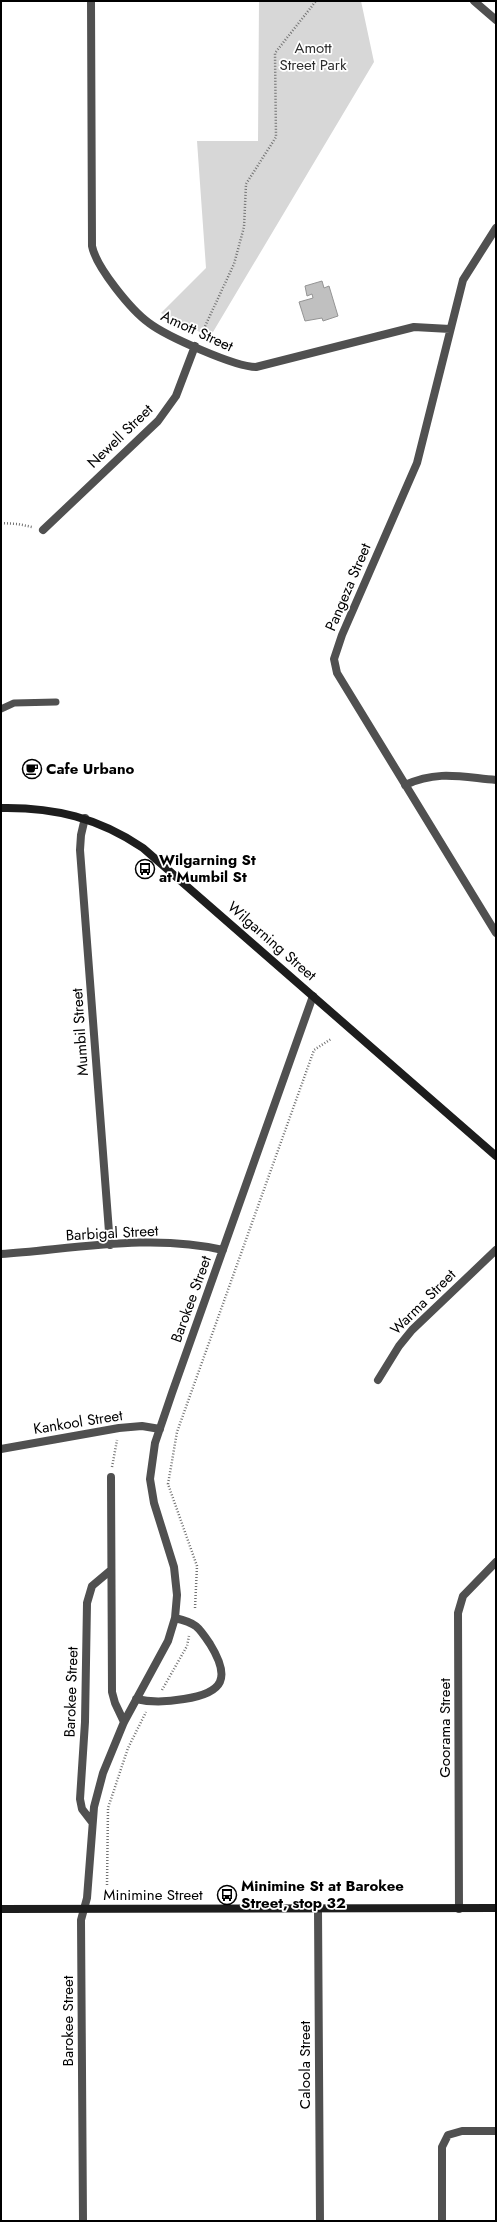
<svg xmlns="http://www.w3.org/2000/svg" width="497" height="2222" font-family="Jost,sans-serif">
  <rect width="100%" height="100%" fill="#fff"/>
  <path fill="#d7d7d7" d="M 259,1 L 361,1 L 374,62 L 210,337 L 161,313 L 206,268 L 197,141 L 258,141 Z"/>
  <path fill="#c0c0c0" stroke="#949494" d="M 322,281 L 324,288 L 329,286 L 338,316 L 323,321 L 322,318 L 305,321 L 299,302 L 313,298 L 312,294 L 307,296 L 305,286 Z"/>
  <g fill="none" stroke-linecap="round" stroke-linejoin="round">
    <path stroke="#727272" stroke-width="2.5" stroke-dasharray="1 2" stroke-linecap="butt" d="M 200,337 L 234,264 L 244,227 L 246,184 L 276,137 L 275,53 L 316,1
      M 1,523 L 18,524 L 32,527
      M 112,1467 L 117,1440
      M 195,1608 L 197,1566 L 168,1484 L 177,1432 L 314,1050 L 331,1039
      M 162,1690 L 187,1646 L 189,1636
      M 107,1885 L 108,1808 L 128,1748 L 146,1712"/>
    <path stroke="#505050" stroke-width="7" d="M 1,709 L 14,703 L 56,702"/>
    <path stroke="#505050" stroke-width="8" d="M 91,1 L 92,246 C 96,267 131,310 149,323 C 166,336 235,367 256,367 L 414,327 L 450,329
      M 474,1 L 496,20
      M 496,228 L 463,280 L 417,463 L 342,635 L 334,659 L 337,673 L 496,933
      M 43,530 L 158,421 L 176,396 L 195,346
      M 405,785 C 438,770 461,777 496,780
      M 85,818 L 81,835 L 80,850 L 110,1245
      M 1,1254 C 72,1249 153,1233 223,1250
      M 378,1380 L 399,1346 L 412,1330 L 496,1250
      M 1,1449 L 119,1428 L 142,1426 L 160,1429
      M 111,1477 L 112,1692 L 115,1703 L 124,1722
      M 136,1699 C 153,1703 167,1702 184,1699 C 224,1693 231,1678 210,1644 C 198,1626 196,1623 175,1618
      M 92,1822 L 82,1809 L 80,1799 L 85,1722 L 87,1603 L 92,1586 L 111,1570
      M 459,1909 L 458,1613 L 463,1596 L 496,1562
      M 318,1910 L 320,2221
      M 83,2221 L 81,1920 L 87,1898 L 94,1807 L 103,1773 L 124,1722 L 168,1641 L 175,1618 L 177,1595 L 174,1567 L 154,1503 L 150,1479 L 155,1443 L 172,1393 L 313,996
      M 442,2221 L 442,2147 L 448,2135 L 462,2131 L 496,2131"/>
    <path stroke="#1d1d1d" stroke-width="8" d="M 1,808 C 54,807 99,818 143,848 L 496,1156
      M 1,1909 L 496,1908"/>
  </g>
  <defs>
    <g id="cafe-ring" transform="scale(1)"><circle r="9.5" fill="#fff" stroke="#000" stroke-width="1.5"/><path d="M-5.5-4.5H6V0H3Q3 3.5 0 3.5H-2.5Q-5.5 3.5-5.5 0ZM3-3.2v2h1.7v-2ZM-6 4.5H4V6H-6Z" fill="#000"/></g>
    <g id="bus-ring" transform="scale(1)"><circle r="9.5" fill="#fff" stroke="#000" stroke-width="1.5"/><path d="M-5-6H5V4H4V6H2V4H-2V6H-4V4H-5ZM-3.5-4V0h7V-4ZM-3.5 1.2v1.5H-2V1.2ZM2 1.2v1.5H3.5V1.2Z" fill="#000"/></g>
  </defs>
  <g fill-rule="evenodd">
    <use href="#cafe-ring" x="32" y="769"/>
    <use href="#bus-ring" x="145" y="869"/>
    <use href="#bus-ring" x="227" y="1895"/>
  </g>
  <g text-anchor="middle" dominant-baseline="central" stroke-width="3.5" stroke-linejoin="round" paint-order="stroke">
    <g font-size="15" fill="#2e2e2e" stroke="#fff">
      <text x="313" y="48">Amott<tspan x="313" dy="17">Street Park</tspan></text>
    </g>
    <g font-size="15" fill="#000" stroke="#fff">
      <text transform="translate(197 331) rotate(25)">Amott Street</text>
      <text transform="translate(120 436) rotate(-44)">Newell Street</text>
      <text transform="translate(348 587) rotate(-67)">Pangeza Street</text>
      <text transform="translate(272 941) rotate(41)">Wilgarning Street</text>
      <text transform="translate(80 1032) rotate(-94)">Mumbil Street</text>
      <text transform="translate(112 1233) rotate(-3)">Barbigal Street</text>
      <text transform="translate(191 1299) rotate(-70)">Barokee Street</text>
      <text transform="translate(423 1302) rotate(-45)">Warma Street</text>
      <text transform="translate(78 1422) rotate(-9)">Kankool Street</text>
      <text transform="translate(71 1692) rotate(-88)">Barokee Street</text>
      <text transform="translate(445 1728) rotate(-90)">Goorama Street</text>
      <text x="153" y="1895">Minimine Street</text>
      <text transform="translate(68 2021) rotate(-90)">Barokee Street</text>
      <text transform="translate(305 2065) rotate(-90)">Caloola Street</text>
    </g>
    <g font-size="15" font-weight="bold" fill="#000" stroke="#fff" text-anchor="start">
      <text x="46" y="769">Cafe Urbano</text>
      <text x="159" y="860">Wilgarning St<tspan x="159" dy="17">at Mumbil St</tspan></text>
      <text x="241" y="1886">Minimine St at Barokee<tspan x="241" dy="17">Street, stop 32</tspan></text>
    </g>
  </g>
  <rect width="497" height="2222" fill="none" stroke="#000000" stroke-width="4"/>
</svg>
